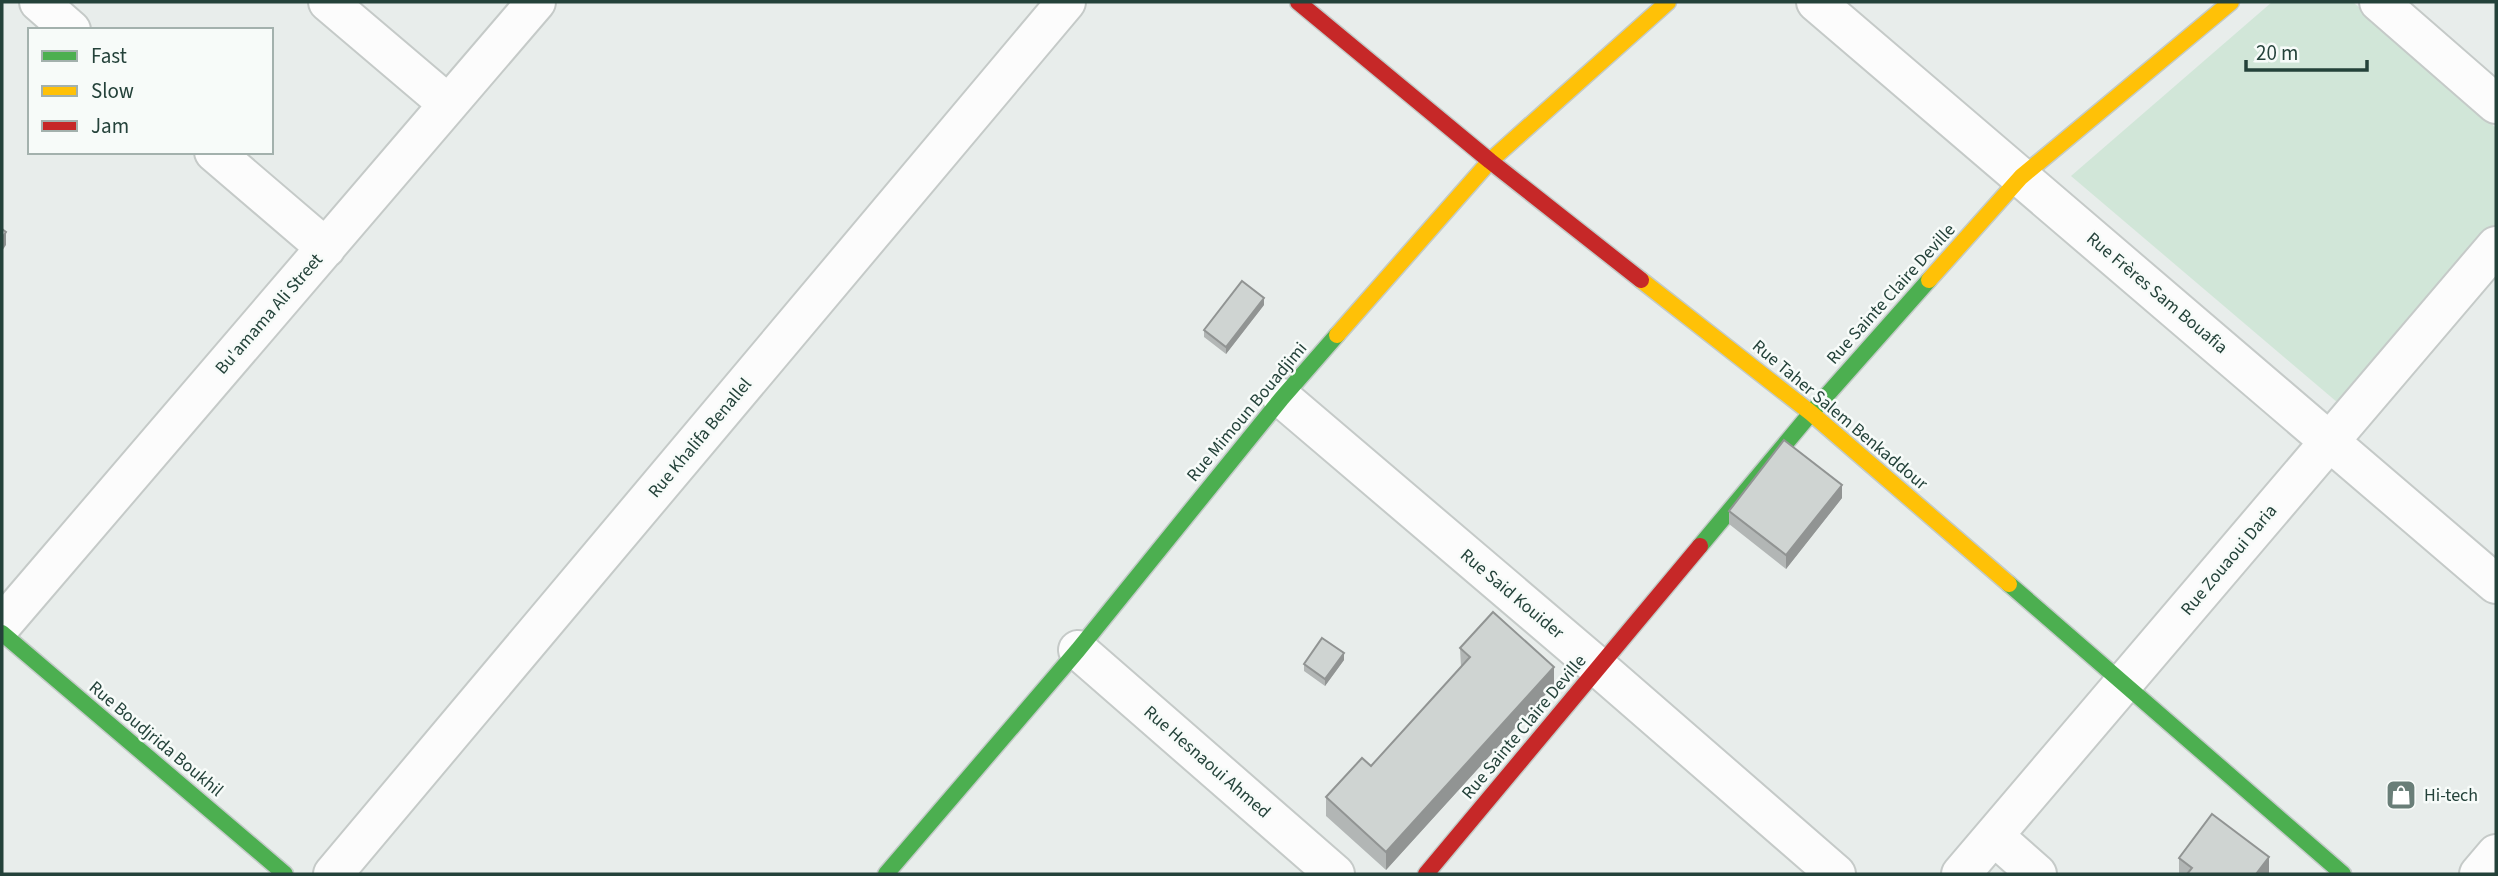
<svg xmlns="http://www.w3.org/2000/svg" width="2498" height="876" font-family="'Source Sans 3',sans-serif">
  <rect width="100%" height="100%" fill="#e8edeb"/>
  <path fill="#d1e6d8" d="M 2272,2 L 2353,2 L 2496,128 L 2496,229 L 2344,408 L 2071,176 Z"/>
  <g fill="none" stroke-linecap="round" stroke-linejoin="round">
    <g stroke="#c5cac8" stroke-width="42">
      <path id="street" d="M 39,2 L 71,30
        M 328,2 L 448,104
        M 1816,2 L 2496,584
        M 2379,2 L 2496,104
        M 214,152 L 326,248
        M 1282,398 L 1599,668 L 1836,874
        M 2,625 L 536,2
        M 1078,650 L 1335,874
        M 1994,836 L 2037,874
        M 333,874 L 1066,2
        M 1961,874 L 2496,246
        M 2479,874 L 2496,854"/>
    </g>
    <g stroke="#c3cbc8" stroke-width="19">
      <path id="fast" d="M 1700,546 L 1811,413 L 1929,280
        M 2009,584 L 2343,874
        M 2,633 L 285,874
        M 886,874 L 1078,650 L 1282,398 L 1337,335"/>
    </g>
    <g stroke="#c3cbc8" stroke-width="19">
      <path id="slow" d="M 1641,280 L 1811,413 L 2009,584
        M 1929,280 L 2021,177 L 2231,2
        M 1337,335 L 1490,161 L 1668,2"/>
    </g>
    <g stroke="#c3cbc8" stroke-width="19">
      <path id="jam" d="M 1298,2 L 1490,161 L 1641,280
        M 1426,874 L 1700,546"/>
    </g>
    <use href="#street" stroke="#fcfcfc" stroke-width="38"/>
    <use href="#fast" stroke="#4caf50" stroke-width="16"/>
    <use href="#slow" stroke="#ffc107" stroke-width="16"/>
    <use href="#jam" stroke="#c62828" stroke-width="16"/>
  </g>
  <path fill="#b2b6b5" d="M 1264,305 L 1226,354 L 1204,337 L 1204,330 Z
    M 1842,498 L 1786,569 L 1729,524 L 1729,511 Z
    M 1460,648 L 1554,685 L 1386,870 L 1326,816 L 1326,797 L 1371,766 L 1461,667 Z
    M 1344,660 L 1325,686 L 1304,671 L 1304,664 Z
    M 2179,858 L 2269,874 L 2179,874 Z"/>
  <path fill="#919493" d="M 6,232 L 6,245 L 2,251 L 2,238 Z
    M 1264,298 L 1264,305 L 1226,354 L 1226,347 Z
    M 1842,485 L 1842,498 L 1786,569 L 1786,555 Z
    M 1344,653 L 1344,660 L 1325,686 L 1325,679 Z
    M 1554,667 L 1554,685 L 1386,870 L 1386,852 Z
    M 2269,857 L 2269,874 L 2256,874 Z"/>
  <path fill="#cfd4d2" stroke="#919493" stroke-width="2" d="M 2,229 L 6,232 L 2,238 Z
    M 1242,281 L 1264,298 L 1226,347 L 1204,330 Z
    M 1784,440 L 1842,485 L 1786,555 L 1729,511 Z
    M 1493,612 L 1554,667 L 1386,852 L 1326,797 L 1362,758 L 1371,766 L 1470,657 L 1460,648 Z
    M 1322,638 L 1344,653 L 1325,679 L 1304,664 Z
    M 2212,814 L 2269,857 L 2256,874 L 2187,874 L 2192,868 L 2179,858 Z"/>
  <defs>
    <g id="shop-square" transform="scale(1.575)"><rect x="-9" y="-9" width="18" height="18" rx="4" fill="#697e78" stroke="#f7fbf9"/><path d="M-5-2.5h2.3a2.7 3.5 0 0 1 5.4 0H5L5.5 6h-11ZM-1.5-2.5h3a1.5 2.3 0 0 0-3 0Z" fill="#fff"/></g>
  </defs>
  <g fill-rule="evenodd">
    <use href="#shop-square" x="2401" y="795"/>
  </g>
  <g text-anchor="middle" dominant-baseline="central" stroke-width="5" stroke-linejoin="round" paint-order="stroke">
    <g font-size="18" fill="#24423a" stroke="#f7fbf9">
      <text transform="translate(2157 293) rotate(40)">Rue Frères Sam Bouafia</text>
      <text transform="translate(1891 294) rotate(-48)">Rue Sainte Claire Deville</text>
      <text transform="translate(269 314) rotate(-49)">Bu'amama Ali Street</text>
      <text transform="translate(1247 412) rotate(-50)">Rue Mimoun Bouadjimi</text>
      <text transform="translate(1840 415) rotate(40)">Rue Taher Salem Benkaddour</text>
      <text transform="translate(700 438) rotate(-50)">Rue Khalifa Benallel</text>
      <text transform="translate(2229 560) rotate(-50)">Rue Zouaoui Daria</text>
      <text transform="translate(1512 594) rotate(40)">Rue Said Kouider</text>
      <text transform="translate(1524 727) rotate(-50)">Rue Sainte Claire Deville</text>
      <text transform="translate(156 739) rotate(40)">Rue Boudjrida Boukhil</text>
      <text transform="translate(1207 762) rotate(41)">Rue Hesnaoui Ahmed</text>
    </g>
    <g font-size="18" fill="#24423a" stroke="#f7fbf9" text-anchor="start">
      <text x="2424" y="795">Hi-tech</text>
    </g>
  </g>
  <rect width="2498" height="876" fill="none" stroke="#24423a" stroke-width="7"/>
  <rect x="28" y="28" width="245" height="126" fill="#f7fbf9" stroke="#a3b1ad" stroke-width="2"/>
  <rect x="42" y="51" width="35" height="10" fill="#4caf50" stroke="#a3b1ad" stroke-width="2"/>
  <text x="91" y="63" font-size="21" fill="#24423a">Fast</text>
  <rect x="42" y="86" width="35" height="10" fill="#ffc107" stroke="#a3b1ad" stroke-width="2"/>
  <text x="91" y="98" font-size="21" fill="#24423a">Slow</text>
  <rect x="42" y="121" width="35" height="10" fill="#c62828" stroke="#a3b1ad" stroke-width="2"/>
  <text x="91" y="133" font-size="21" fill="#24423a">Jam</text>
  <path d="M2246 60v10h121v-10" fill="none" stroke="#24423a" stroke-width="3.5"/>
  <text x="2256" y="60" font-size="21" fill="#24423a" stroke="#f7fbf9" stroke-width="5" paint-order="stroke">20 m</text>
</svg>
